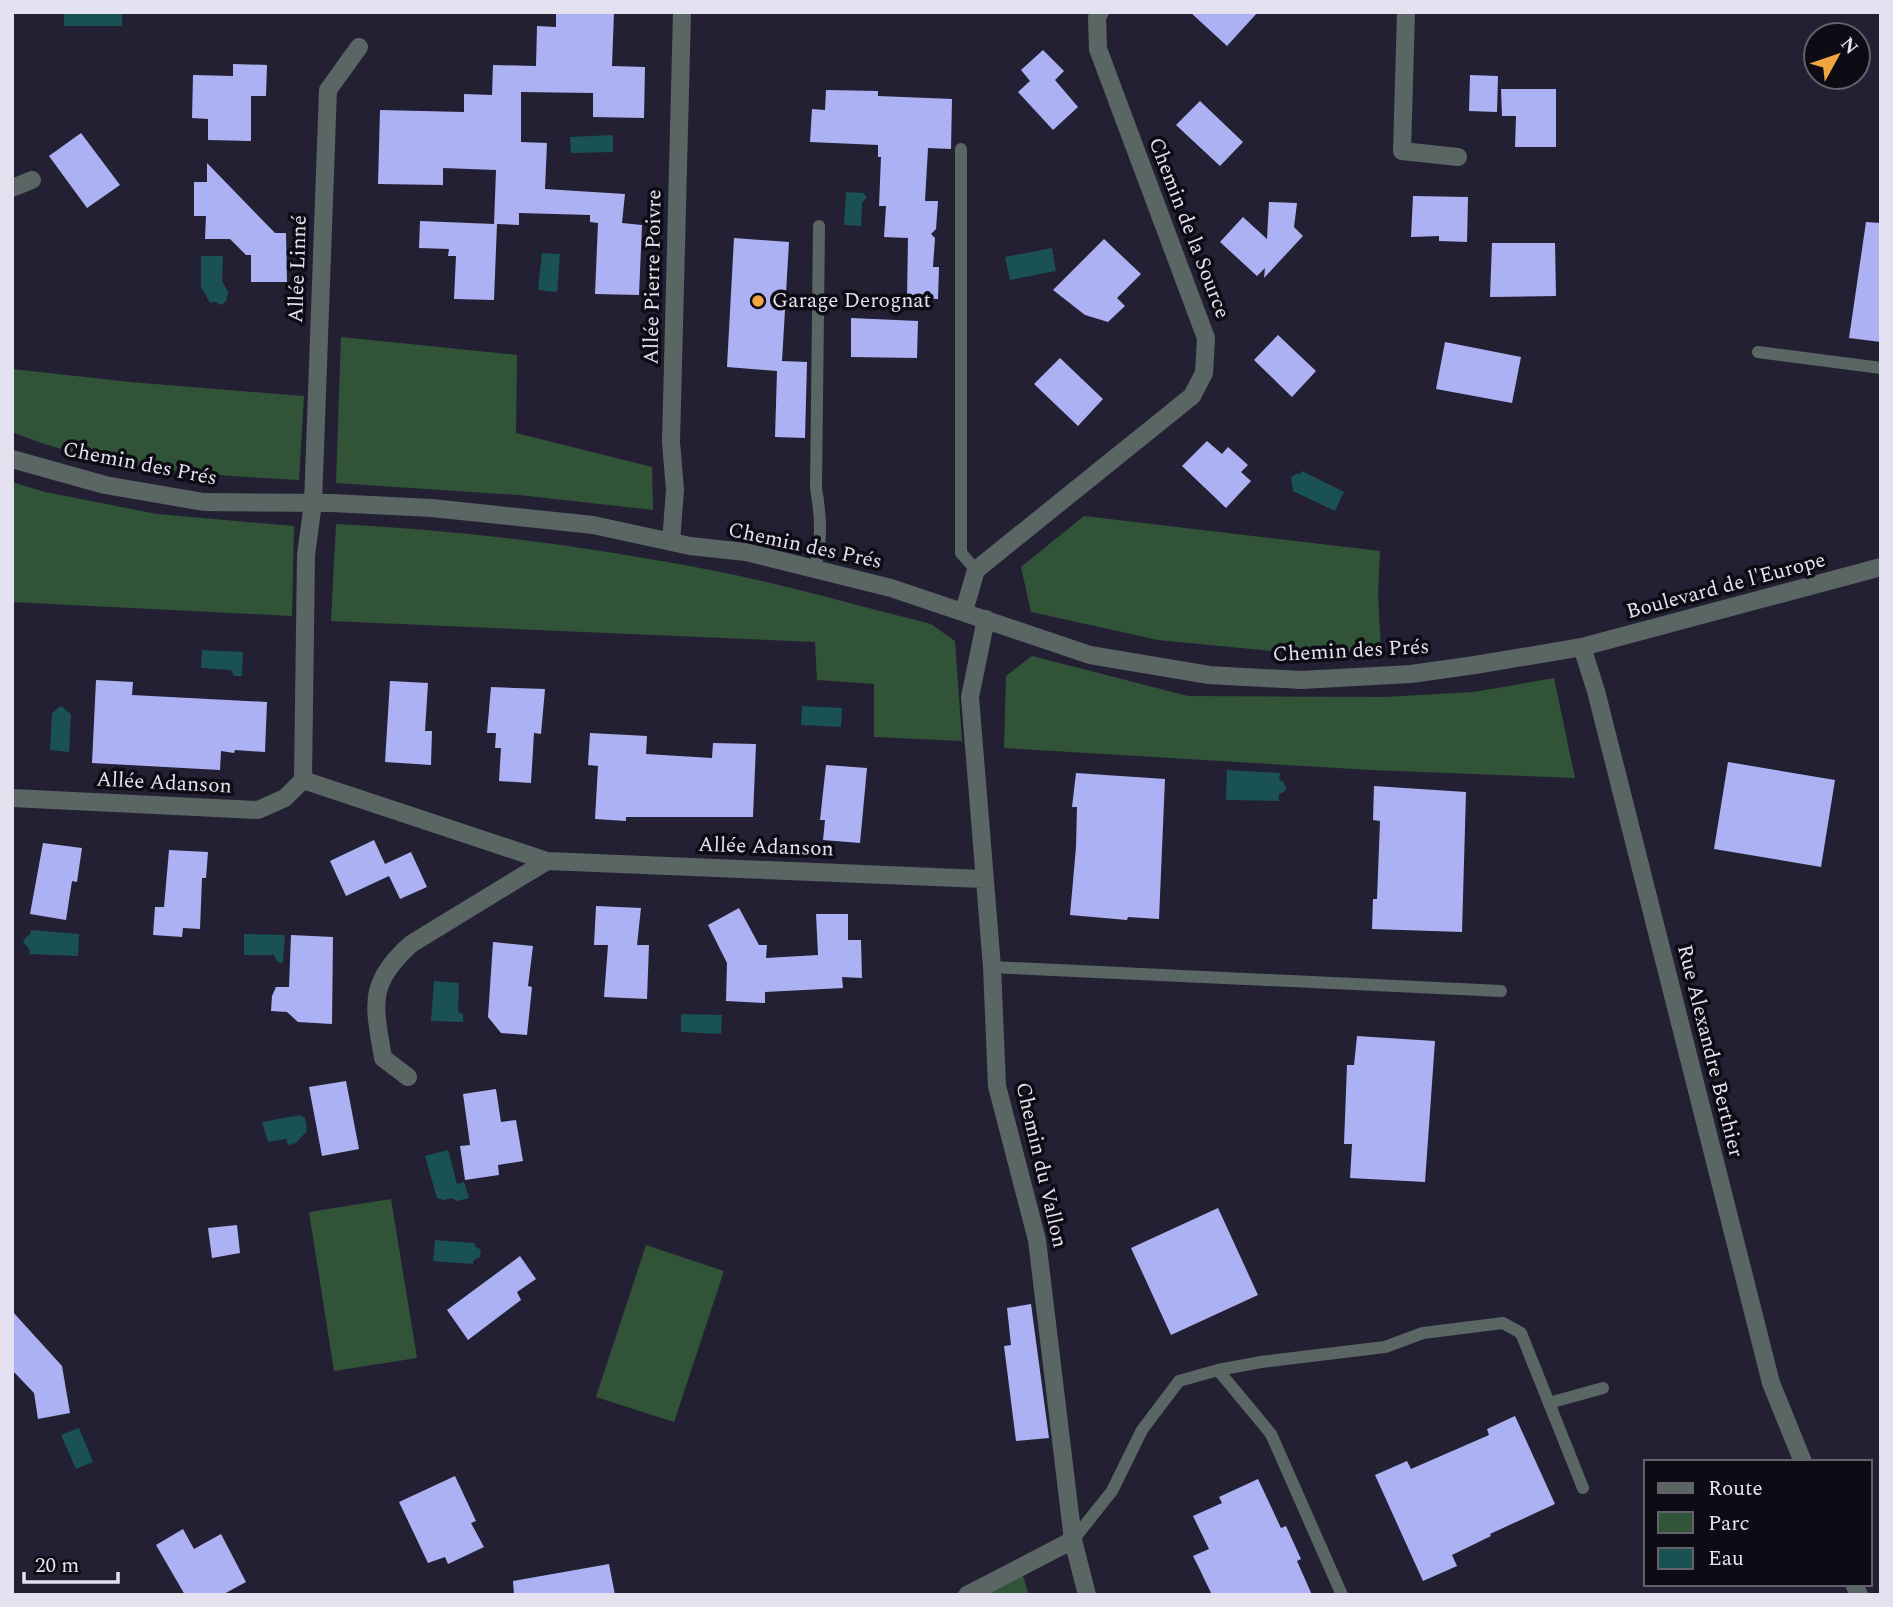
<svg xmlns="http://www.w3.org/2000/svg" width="1893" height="1607" font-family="Spectral,serif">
  <rect width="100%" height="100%" fill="#242034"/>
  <path fill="#315338" d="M 341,337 L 517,355 L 516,433 L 652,467 L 653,510 L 519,495 L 336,483 Z
    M 12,369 L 130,382 L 304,396 L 299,480 C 204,475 102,469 12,432 Z
    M 12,482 L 45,492 L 157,514 L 294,526 L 292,616 L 12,602 Z
    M 1084,516 L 1380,551 L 1378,595 L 1381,650 L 1293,653 L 1158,640 L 1031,612 L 1021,567 Z
    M 336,524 C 465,530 593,547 720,572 C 791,586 861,607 931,624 L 955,641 L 962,741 L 874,737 L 874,684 L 817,680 L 815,642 L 331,621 Z
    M 1032,656 L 1188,696 L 1384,697 L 1474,692 L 1554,678 L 1575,778 L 1371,770 L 1004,748 L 1006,676 Z
    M 391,1199 L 417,1358 L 334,1371 L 309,1212 Z
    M 646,1245 L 724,1271 L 674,1422 L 596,1397 Z
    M 1022,1573 L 1029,1595 L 979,1595 Z"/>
  <path fill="#1a5153" d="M 64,12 L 122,12 L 122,26 L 64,26 Z
    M 613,135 L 613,152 L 571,153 L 570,137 Z
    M 846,192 L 863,193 L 867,197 L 862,203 L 861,226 L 844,225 Z
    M 1052,248 L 1056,271 L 1010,280 L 1005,257 Z
    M 542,253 L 560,254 L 557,292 L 538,290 Z
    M 201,256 L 223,256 L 222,281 L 228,292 L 226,301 L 222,305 L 215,302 L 210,303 L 201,287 Z
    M 1302,471 L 1344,492 L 1335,511 L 1293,491 L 1291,477 L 1296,474 L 1300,474 Z
    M 202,650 L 243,652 L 242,676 L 234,676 L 231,670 L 201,668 Z
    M 61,706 L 71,714 L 69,752 L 50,750 L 52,713 Z
    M 802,706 L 842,708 L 841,727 L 801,725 Z
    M 1227,770 L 1280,773 L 1279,780 L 1283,781 L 1286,787 L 1285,791 L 1279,794 L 1279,801 L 1226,800 Z
    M 31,930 L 79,934 L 78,956 L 29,954 L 30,950 L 23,942 L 26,937 L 30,934 Z
    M 244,934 L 285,935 L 283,963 L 277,962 L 274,955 L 244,955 Z
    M 434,981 L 459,983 L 458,1012 L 463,1014 L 463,1022 L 431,1021 Z
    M 681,1014 L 722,1015 L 721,1034 L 681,1032 Z
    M 300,1115 L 305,1118 L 307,1131 L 296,1143 L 288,1145 L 286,1139 L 268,1142 L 262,1122 Z
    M 448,1150 L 457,1184 L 464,1182 L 469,1198 L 457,1201 L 452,1198 L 443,1200 L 437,1198 L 425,1156 Z
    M 435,1240 L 475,1243 L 475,1246 L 481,1250 L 480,1257 L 474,1260 L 473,1264 L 433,1261 Z
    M 79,1428 L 93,1462 L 76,1469 L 61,1435 Z"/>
  <path fill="#acb1f3" d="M 556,12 L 614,12 L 612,66 L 645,67 L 644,118 L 593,117 L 593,93 L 521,92 L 521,142 L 547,143 L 545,189 L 625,194 L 622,223 L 642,225 L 639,295 L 595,294 L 598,223 L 590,222 L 590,215 L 519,213 L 519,225 L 497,224 L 494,300 L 454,299 L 456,256 L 448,256 L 449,249 L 419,248 L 420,221 L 494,224 L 496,170 L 443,168 L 443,185 L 378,184 L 380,110 L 464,112 L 464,94 L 492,95 L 493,65 L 536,66 L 537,26 L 556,27 Z
    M 1190,12 L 1258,12 L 1227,46 Z
    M 1043,50 L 1064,71 L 1055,80 L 1078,107 L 1053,130 L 1018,92 L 1030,81 L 1021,70 Z
    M 233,64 L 267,65 L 266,96 L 251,96 L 251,141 L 208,140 L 208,119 L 192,118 L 193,75 L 233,76 Z
    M 1470,75 L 1498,76 L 1497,112 L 1469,111 Z
    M 1501,89 L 1556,89 L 1556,147 L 1515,147 L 1516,116 L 1502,116 Z
    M 826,90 L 878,91 L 878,96 L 952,99 L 951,149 L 928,148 L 925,201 L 938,201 L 936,229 L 931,234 L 935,238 L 933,267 L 939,267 L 938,299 L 907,298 L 908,238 L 884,237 L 886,206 L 879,206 L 881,157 L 878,157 L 878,145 L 810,142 L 812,109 L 825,110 Z
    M 1200,101 L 1243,142 L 1220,166 L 1176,125 Z
    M 81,133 L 120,185 L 87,208 L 49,156 Z
    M 207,163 L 275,233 L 286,233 L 287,282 L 251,282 L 251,255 L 246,255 L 230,239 L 205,239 L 206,216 L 194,216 L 194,182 L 207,182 Z
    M 1413,196 L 1468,197 L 1467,242 L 1439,241 L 1439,236 L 1411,237 Z
    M 1269,202 L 1297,203 L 1294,227 L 1303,236 L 1264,278 L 1265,268 L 1257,276 L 1220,242 L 1243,217 L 1267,239 Z
    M 1866,222 L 1881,223 L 1881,342 L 1849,338 Z
    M 734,238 L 789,242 L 782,361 L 807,362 L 805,438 L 775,437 L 777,371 L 727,367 Z
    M 1104,239 L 1141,274 L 1117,298 L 1125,306 L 1108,322 L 1085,315 L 1053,290 Z
    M 1492,243 L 1555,243 L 1556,296 L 1490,297 Z
    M 851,318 L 918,321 L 917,358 L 851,357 Z
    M 1278,335 L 1316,371 L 1292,397 L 1254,360 Z
    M 1445,342 L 1521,357 L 1512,403 L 1436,389 Z
    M 1060,358 L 1103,399 L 1078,426 L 1034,384 Z
    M 1207,441 L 1222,454 L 1228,447 L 1248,465 L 1241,472 L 1251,481 L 1226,508 L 1182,466 Z
    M 96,680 L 133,682 L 132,695 L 267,702 L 265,752 L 235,750 L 234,753 L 221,751 L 220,770 L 92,763 Z
    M 390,681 L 428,683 L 425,731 L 432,731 L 431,765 L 385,762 Z
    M 491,687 L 545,689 L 541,734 L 534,733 L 531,783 L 499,781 L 501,748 L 495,748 L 496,733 L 487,733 Z
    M 590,733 L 647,736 L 646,754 L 712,758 L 713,743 L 756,744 L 753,817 L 626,817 L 626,821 L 595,819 L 598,766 L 588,765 Z
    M 1728,762 L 1835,780 L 1821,867 L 1714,849 Z
    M 826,765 L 867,768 L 860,843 L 823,840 L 825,820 L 820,820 Z
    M 1076,773 L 1165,779 L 1159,919 L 1128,917 L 1127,920 L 1070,915 L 1076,847 L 1077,807 L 1072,807 Z
    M 1374,786 L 1466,792 L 1462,932 L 1372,929 L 1373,899 L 1377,899 L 1380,821 L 1373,820 Z
    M 374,840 L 385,864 L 411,852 L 427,887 L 400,899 L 389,876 L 346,896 L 330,861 Z
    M 43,843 L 82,848 L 77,882 L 72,881 L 66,920 L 30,914 Z
    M 169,850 L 208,852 L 206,878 L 202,878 L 200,929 L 183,928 L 182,937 L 153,935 L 155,907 L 164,907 Z
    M 596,906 L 641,908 L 637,945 L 649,945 L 647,999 L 604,997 L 608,945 L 594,945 Z
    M 739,908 L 759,945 L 767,945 L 766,958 L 818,955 L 816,914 L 848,914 L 848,940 L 861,940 L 862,978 L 842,977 L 843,988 L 765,992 L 765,1003 L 726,1001 L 727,963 L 708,925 Z
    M 291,935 L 333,937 L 332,1024 L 298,1022 L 287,1012 L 271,1011 L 272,996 L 276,987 L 289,987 Z
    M 493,942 L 533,946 L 528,986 L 532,987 L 527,1035 L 501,1033 L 488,1017 Z
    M 1357,1036 L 1435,1041 L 1425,1182 L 1350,1178 L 1352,1144 L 1344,1144 L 1347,1065 L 1354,1065 Z
    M 346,1081 L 359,1149 L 322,1156 L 309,1087 Z
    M 496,1089 L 501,1122 L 516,1120 L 523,1161 L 498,1165 L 499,1175 L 465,1180 L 460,1146 L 470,1145 L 463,1094 Z
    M 1218,1208 L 1258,1295 L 1171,1335 L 1131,1248 Z
    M 237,1225 L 240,1253 L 212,1258 L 208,1228 Z
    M 520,1256 L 536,1279 L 517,1292 L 521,1300 L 468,1340 L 447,1310 Z
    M 1031,1304 L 1049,1438 L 1016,1441 L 1004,1346 L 1011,1345 L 1007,1308 Z
    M 12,1311 L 62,1366 L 70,1413 L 38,1419 L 34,1393 L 12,1370 Z
    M 1515,1416 L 1555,1504 L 1490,1534 L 1491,1536 L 1452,1555 L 1457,1566 L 1423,1581 L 1375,1475 L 1407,1461 L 1411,1469 L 1489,1435 L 1487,1429 Z
    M 455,1476 L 476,1521 L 471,1523 L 484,1547 L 448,1564 L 445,1557 L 428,1563 L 399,1502 Z
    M 1258,1479 L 1281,1528 L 1286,1526 L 1301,1559 L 1297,1561 L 1312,1595 L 1212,1595 L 1200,1570 L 1193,1556 L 1209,1549 L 1193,1516 L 1222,1503 L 1219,1497 Z
    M 183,1529 L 194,1549 L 221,1534 L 246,1582 L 222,1595 L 185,1595 L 156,1545 Z
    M 609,1564 L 615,1595 L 514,1595 L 513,1581 Z"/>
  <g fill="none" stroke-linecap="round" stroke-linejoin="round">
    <path stroke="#596663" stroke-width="12" d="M 961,149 L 961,553 L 976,570
      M 1758,352 L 1881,368
      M 815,568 C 822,540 821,517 816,488 L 819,226
      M 992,967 L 1501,991
      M 1218,1370 L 1271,1434 L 1342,1595
      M 1549,1403 L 1603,1388
      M 1073,1540 L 1112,1491 L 1142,1430 L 1179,1381 L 1218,1370 L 1261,1362 L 1385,1347 L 1423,1333 L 1503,1323 L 1521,1333 L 1583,1488"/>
    <path stroke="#596663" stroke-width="18" d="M 1406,12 L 1402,151 L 1458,157
      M 12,188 L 32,180
      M 671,542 L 675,490 L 671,442 L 682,12
      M 964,611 L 976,570 L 1192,396 L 1204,373 L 1206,338 L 1098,49 L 1097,17 L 1100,12
      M 986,619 L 970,697 L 992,967 L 997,1086 L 1037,1240 L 1073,1540 L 1087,1595
      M 1582,647 L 1596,691 L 1771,1383 L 1803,1462
      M 303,780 L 547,861 L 983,879
      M 12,798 L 258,810 L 285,798 L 303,780 L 306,555 L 313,503 L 328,90 L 359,47
      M 408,1077 L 383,1058 C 374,1004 367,984 411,944 L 547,861
      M 1854,1584 L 1859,1595
      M 967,1595 L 1073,1540"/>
    <path stroke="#596663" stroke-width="18" d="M 12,459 L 105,485 L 204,502 L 331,503 L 432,508 L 593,525 L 690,546 L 746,552 L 891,588 L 1090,655 L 1209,675 L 1301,680 L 1411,674 L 1475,665 L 1582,647 L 1881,567"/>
  </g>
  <circle fill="#f1a540" stroke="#0d0b14" stroke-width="2.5" cx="758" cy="301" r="7"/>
  <g text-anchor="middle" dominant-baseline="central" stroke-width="7" stroke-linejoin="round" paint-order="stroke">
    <g font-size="21" fill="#e4e2f0" stroke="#0d0b14">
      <text transform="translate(1189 228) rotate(69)">Chemin de la Source</text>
      <text transform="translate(298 269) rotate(-88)">Allée Linné</text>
      <text transform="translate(653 277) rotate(-89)">Allée Pierre Poivre</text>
      <text transform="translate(140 464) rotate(11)">Chemin des Prés</text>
      <text transform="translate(805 546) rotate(12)">Chemin des Prés</text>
      <text transform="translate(1726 586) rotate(-15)">Boulevard de l'Europe</text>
      <text transform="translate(1351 651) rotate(-3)">Chemin des Prés</text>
      <text transform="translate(164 783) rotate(3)">Allée Adanson</text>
      <text transform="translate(766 847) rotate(2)">Allée Adanson</text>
      <text transform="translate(1710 1051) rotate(76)">Rue Alexandre Berthier</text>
      <text transform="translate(1041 1165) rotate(77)">Chemin du Vallon</text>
    </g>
    <g font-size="21" fill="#e4e2f0" stroke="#0d0b14" text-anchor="start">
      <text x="772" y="301">Garage Derognat</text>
    </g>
  </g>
  <rect width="1893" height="1607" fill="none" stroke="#e4e2f0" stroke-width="28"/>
  <rect x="1644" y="1460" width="228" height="126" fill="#0d0b14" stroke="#63616c" stroke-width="2"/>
  <rect x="1658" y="1483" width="35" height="10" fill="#596663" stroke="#63616c" stroke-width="2"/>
  <text x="1708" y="1495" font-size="21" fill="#e4e2f0">Route</text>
  <rect x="1658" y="1512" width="35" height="21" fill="#315338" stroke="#63616c" stroke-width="2"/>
  <text x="1708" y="1530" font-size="21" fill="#e4e2f0">Parc</text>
  <rect x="1658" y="1548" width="35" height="21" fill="#1a5153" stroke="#63616c" stroke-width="2"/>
  <text x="1708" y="1565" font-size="21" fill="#e4e2f0">Eau</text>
  <g transform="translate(1837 56) rotate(50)"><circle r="33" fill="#0d0b14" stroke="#63616c" stroke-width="2"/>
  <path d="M0-5L12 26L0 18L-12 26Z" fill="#f1a540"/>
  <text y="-10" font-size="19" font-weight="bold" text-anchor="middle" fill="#e4e2f0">N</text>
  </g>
  <path d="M24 1572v10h94v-10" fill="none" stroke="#e4e2f0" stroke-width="3.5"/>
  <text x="35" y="1572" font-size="21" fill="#e4e2f0" stroke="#0d0b14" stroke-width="5" paint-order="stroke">20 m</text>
</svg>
